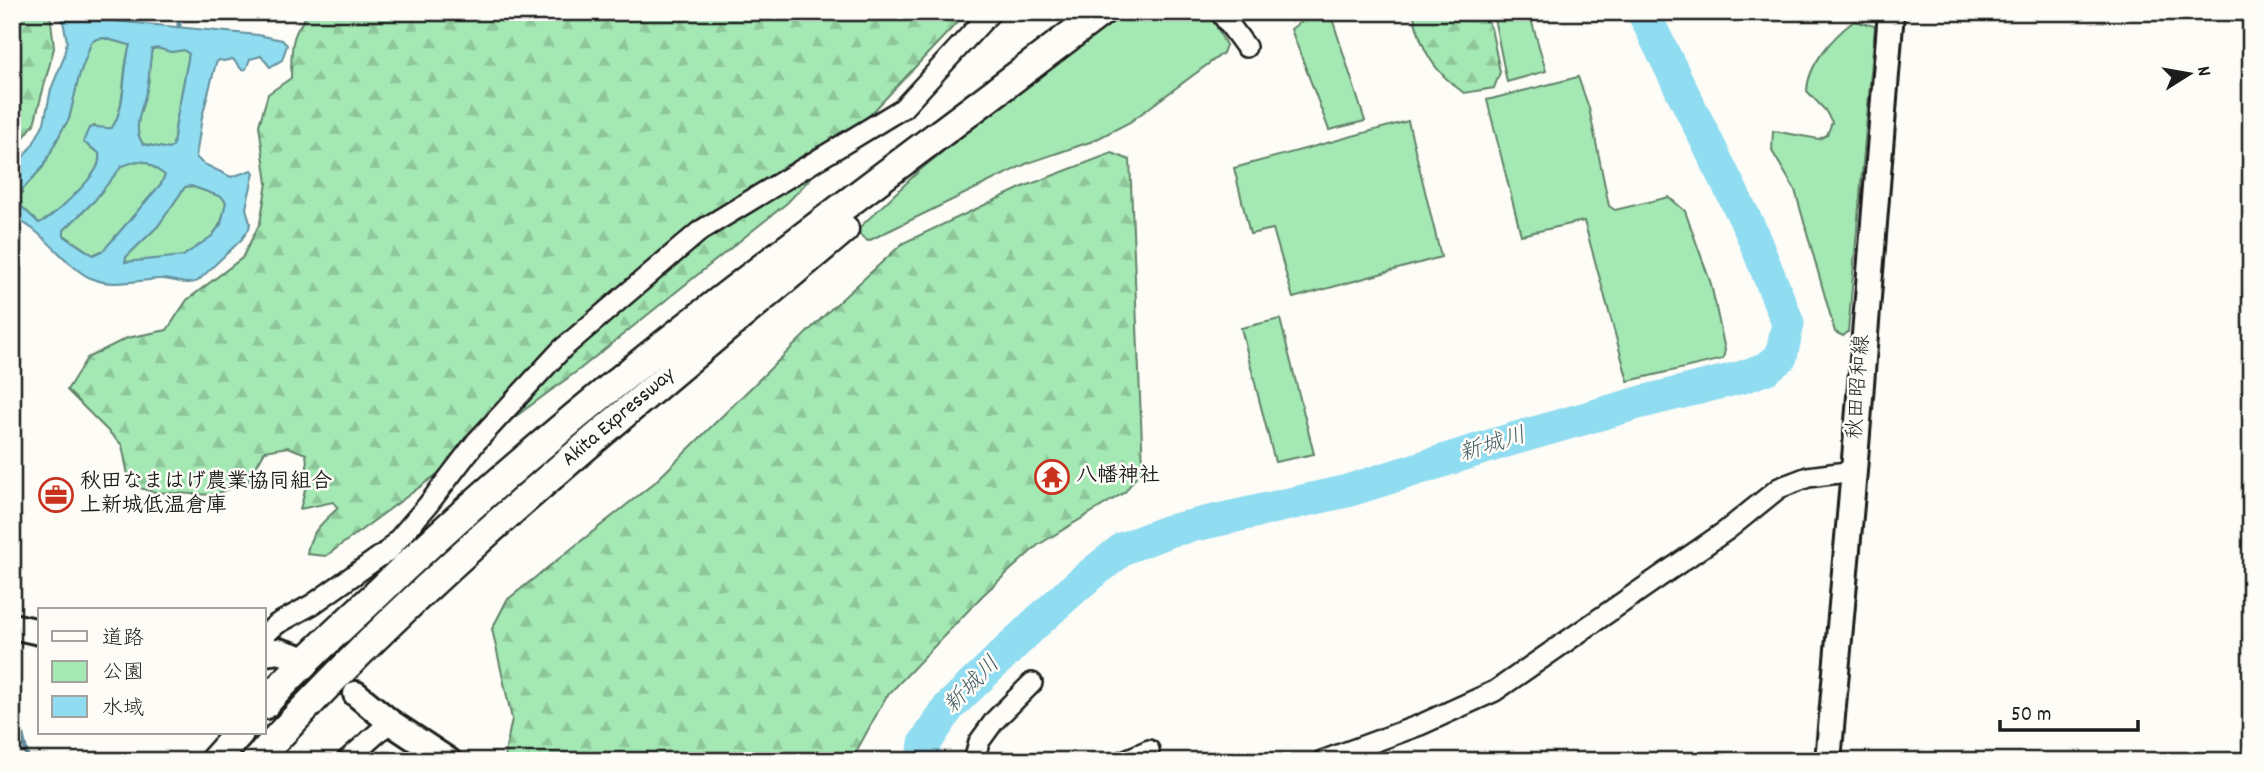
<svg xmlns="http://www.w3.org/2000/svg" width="2263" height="773" font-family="Dekko,'Klee One',sans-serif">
  <defs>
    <pattern id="forest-firs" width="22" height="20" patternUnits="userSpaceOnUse" patternTransform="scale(1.75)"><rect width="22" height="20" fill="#a4e8b4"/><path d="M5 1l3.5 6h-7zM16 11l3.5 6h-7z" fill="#8dc69a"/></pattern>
  </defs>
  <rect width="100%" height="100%" fill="#fdfcf7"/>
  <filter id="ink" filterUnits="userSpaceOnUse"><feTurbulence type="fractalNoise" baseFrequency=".0143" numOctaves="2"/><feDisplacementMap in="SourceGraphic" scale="14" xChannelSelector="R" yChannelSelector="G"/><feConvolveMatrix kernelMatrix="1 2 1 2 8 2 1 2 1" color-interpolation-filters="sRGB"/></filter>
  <g filter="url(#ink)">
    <path fill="#a4e8b4" stroke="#608268" stroke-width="2" d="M 1128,12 L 1235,12 L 1217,28 L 1226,45 L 1223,53 L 1130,122 L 1093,141 L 1028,163 L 868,241 L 860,235 L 859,228 L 920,170 L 1039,74 Z
      M 1314,12 L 1330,12 L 1365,121 L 1329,130 L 1291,29 Z
      M 1490,12 L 1529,12 L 1546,71 L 1507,82 L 1495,23 Z
      M 1854,21 L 1875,26 L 1848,332 L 1843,336 L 1835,332 L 1795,190 L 1772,151 L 1773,131 L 1819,139 L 1827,135 L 1832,122 L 1825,110 L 1807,91 C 1808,64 1833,37 1854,21 Z
      M 103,38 L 130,45 C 121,71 127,104 112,128 L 105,129 L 94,126 L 88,146 L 99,153 C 100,159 99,164 96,169 C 89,183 52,219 39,223 L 22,207 L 20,199 L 22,190 L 43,167 L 62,130 L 69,119 L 79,76 L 91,43 L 96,39 Z
      M 157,48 L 171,52 L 184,50 L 189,54 L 176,123 L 173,146 L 169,149 L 143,144 C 131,127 143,107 147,89 C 150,76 149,63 152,49 Z
      M 1578,77 L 1589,108 L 1609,206 L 1615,210 L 1669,197 L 1685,211 L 1711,284 L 1725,350 L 1723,359 L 1628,381 L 1584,221 L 1521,235 L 1487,100 Z
      M 1408,121 L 1441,257 L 1293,298 L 1273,229 L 1250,234 L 1234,168 Z
      M 137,161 L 146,162 L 165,175 L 161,184 L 104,250 L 93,255 L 64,235 L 64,230 L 94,201 L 122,165 Z
      M 191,186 L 222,197 L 226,203 C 224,226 207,247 184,256 C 177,259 134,263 125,263 L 126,257 L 158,226 L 185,187 Z
      M 1280,319 L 1314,454 L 1275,462 L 1241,328 Z"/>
    <path fill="url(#forest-firs)" stroke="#608268" stroke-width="2" d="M 12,12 L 50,12 L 54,48 L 34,124 L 12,153 Z
      M 310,12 L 967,12 L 787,203 L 580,369 L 326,556 L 307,554 C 309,533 323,522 338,508 L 333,502 L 300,509 C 306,490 309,474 306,454 L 288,447 L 265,451 L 248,481 L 213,495 L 153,492 L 130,485 L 122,445 L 67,390 L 87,358 L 127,338 L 167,330 L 187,300 L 242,258 L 260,223 L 267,183 L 259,125 L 268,94 L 291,78 C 292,47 289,36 310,12 Z
      M 1413,12 L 1483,12 L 1491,28 L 1500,72 L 1494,88 L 1464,93 C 1433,71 1421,50 1413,12 Z
      M 1112,153 L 1130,160 L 1143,467 L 1125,492 L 1038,545 L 983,595 L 886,697 L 851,761 L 507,761 L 505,753 L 512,719 L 492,629 L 507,600 L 654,483 L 831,309 L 903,243 L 1023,187 Z"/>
    <path fill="#90dcf0" stroke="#628f9b" stroke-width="2" fill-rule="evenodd" d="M 69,14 L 95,19 L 258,35 L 282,40 L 287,45 L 282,60 L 270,67 L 261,56 L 250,59 L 246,69 L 242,70 L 233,59 L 224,61 L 219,60 L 216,63 L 202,117 L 196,157 L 202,163 L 231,177 L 252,170 L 254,173 L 246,208 L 250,223 L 249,229 L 241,240 L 198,281 C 183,287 174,278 160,279 C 138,280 112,288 90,278 C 66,267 37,222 12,219 L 12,172 L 33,144 L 44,123 L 51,89 L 63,60 L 67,41 L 62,16 ZM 103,38 L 130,45 C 122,71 127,105 112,128 C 103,129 97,125 89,128 L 83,142 L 99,153 C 100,159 99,164 96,169 C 89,182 52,219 39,223 L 22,207 L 20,199 L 22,190 L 43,167 L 62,130 L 69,119 L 79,76 L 91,43 L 96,39 ZM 157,48 L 171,52 L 184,50 L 189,54 L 176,123 L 173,146 L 169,149 L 143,144 C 131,128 143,107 147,89 C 150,76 149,63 152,49 ZM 137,161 L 146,162 L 165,175 L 161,184 L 104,250 L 93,255 L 64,236 L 64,230 L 94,201 L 122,166 ZM 191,186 L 222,197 L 226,202 L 221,224 L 212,236 L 183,256 L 125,262 L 126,257 L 158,226 L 185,187 Z"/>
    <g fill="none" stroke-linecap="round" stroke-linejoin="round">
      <path stroke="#628f9b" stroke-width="5" d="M 179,25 L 179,12
        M 12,692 L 28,761"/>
      <path stroke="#90dcf0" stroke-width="33" d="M 923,761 L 925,743 L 949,707 L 1036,623 L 1079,584 L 1124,548 L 1169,531 L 1347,491 L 1506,441 L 1642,402 L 1743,377 L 1767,368 L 1781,357 L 1788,323 L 1750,229 L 1643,12"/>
      <g stroke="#1c1c1c" stroke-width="24">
        <path id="minor" d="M 1220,12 L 1246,47
          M 264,635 L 277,624 L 313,604 L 389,550 L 427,506 L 476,442 L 562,349 L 700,231 L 903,108 L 991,12
          M 346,761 L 390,722
          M 974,761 L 979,742 L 995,720 L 1032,683
          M 1123,761 L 1149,750
          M 1322,761 L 1420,725 L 1495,691 L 1727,530 L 1779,488 L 1808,477 L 1854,471"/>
      </g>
      <g stroke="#1c1c1c" stroke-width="30">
        <path id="major" d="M 12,626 L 40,632
          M 264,653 L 278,651 L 295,656
          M 356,694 L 390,722 L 449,761
          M 1828,761 L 1854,471 L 1891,12"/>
      </g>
      <g stroke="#1c1c1c" stroke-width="33">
        <g id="highway">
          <path d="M 264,705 C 299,665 339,630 377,594 C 599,378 856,200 1101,12"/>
          <path d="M 214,761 L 239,733"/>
          <path id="s1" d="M 256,761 C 433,564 642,400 844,229"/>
        </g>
      </g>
      <use href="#minor" stroke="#fdfcf7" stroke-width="19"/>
      <use href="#major" stroke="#fdfcf7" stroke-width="24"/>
      <use href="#highway" stroke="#fdfcf7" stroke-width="28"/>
    </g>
  </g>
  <defs>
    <g id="temple-ring" transform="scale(1.75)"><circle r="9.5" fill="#fdfcf7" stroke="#c8321e" stroke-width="1.5"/><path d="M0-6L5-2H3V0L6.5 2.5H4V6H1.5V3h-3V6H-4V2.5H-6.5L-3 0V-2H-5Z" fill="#c8321e"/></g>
    <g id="office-ring" transform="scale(1.75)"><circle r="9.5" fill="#fdfcf7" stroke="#c8321e" stroke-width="1.5"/><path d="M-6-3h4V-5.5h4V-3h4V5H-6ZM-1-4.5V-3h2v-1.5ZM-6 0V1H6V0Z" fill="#c8321e"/></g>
  </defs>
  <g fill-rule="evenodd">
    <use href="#temple-ring" x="1052" y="477"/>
    <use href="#office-ring" x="56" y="495"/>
  </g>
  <g text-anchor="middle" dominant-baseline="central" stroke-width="5" stroke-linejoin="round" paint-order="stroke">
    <g font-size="21" fill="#1c1c1c" stroke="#fdfcf7">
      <text transform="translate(1860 387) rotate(-86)">秋田昭和線</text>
      <text stroke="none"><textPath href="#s1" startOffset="500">Akita Expressway</textPath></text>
    </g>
    <g font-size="21" font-weight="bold" fill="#1c1c1c" stroke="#fdfcf7" text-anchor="start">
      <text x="1076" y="477">八幡神社</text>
      <text x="80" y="483">秋田なまはげ農業協同組合<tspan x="80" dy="24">上新城低温倉庫</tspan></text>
    </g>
    <g font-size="23" font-style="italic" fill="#455f66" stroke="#fdfcf7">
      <text transform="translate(1493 446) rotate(-17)">新城川</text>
      <text transform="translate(973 686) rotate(-46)">新城川</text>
    </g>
  </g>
  <rect width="2263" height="773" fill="none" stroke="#fdfcf7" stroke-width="42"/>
  <rect x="21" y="21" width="2221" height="731" fill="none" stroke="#1c1c1c" stroke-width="2.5" filter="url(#ink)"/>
  <rect x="38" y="608" width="228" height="126" fill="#fdfcf7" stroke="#a3a29f" stroke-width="2"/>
  <rect x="52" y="631" width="35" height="10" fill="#fdfcf7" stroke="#a3a29f" stroke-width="2"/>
  <text x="102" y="644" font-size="21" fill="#1c1c1c">道路</text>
  <rect x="52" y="661" width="35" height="21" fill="#a4e8b4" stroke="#a3a29f" stroke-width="2"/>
  <text x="102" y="678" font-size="21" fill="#1c1c1c">公園</text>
  <rect x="52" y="696" width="35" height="21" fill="#90dcf0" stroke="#a3a29f" stroke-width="2"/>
  <text x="102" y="714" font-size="21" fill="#1c1c1c">水域</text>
  <g transform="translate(2189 74) rotate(79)" stroke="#fdfcf7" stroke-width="5" paint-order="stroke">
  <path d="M0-5L12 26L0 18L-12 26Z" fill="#1c1c1c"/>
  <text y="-10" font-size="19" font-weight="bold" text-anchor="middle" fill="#1c1c1c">N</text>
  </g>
  <path d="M2000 720v10h138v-10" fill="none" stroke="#1c1c1c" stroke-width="3.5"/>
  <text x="2011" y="720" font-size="21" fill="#1c1c1c" stroke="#fdfcf7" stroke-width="5" paint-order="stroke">50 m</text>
</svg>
